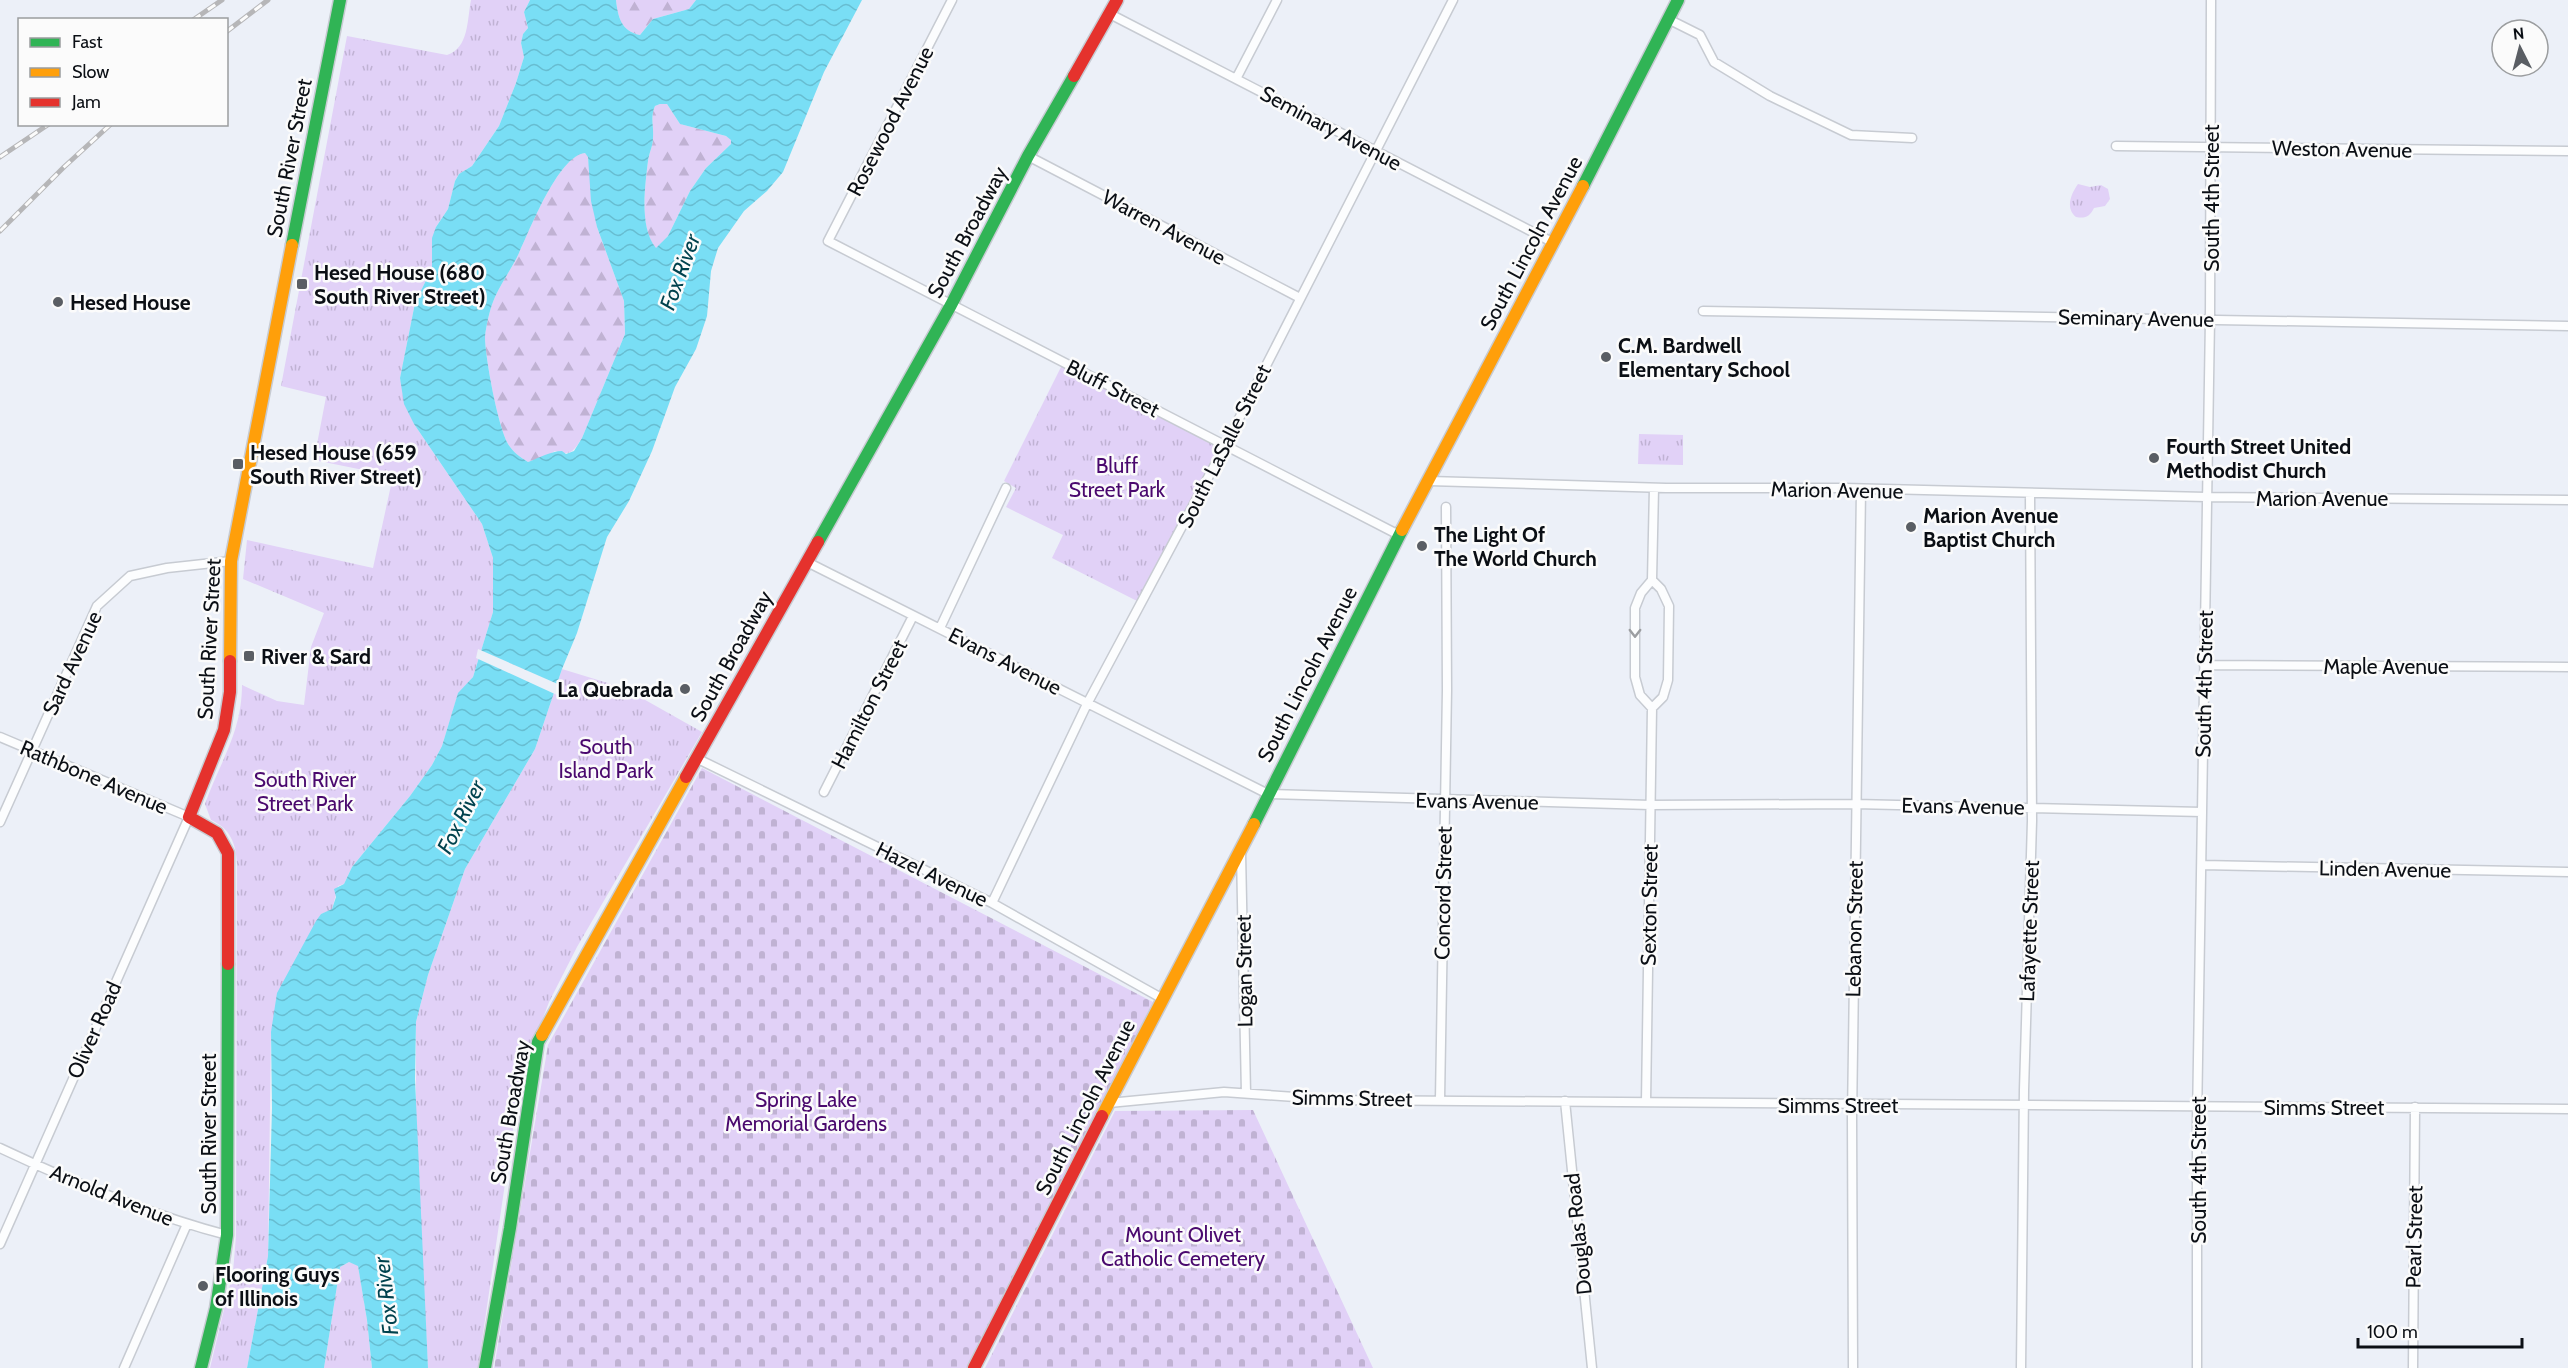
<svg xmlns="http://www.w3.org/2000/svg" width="2568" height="1368" font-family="Cabin,sans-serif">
  <defs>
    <pattern id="forest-firs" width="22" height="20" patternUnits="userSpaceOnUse" patternTransform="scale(1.5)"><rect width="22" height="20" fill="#e1d1f7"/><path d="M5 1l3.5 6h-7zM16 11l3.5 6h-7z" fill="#c0b2d3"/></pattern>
    <pattern id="cemetery-stones" width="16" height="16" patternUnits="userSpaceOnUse" patternTransform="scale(1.5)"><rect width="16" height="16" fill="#e1d1f7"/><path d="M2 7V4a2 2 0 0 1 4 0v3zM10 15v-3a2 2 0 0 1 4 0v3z" fill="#c0b2d3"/></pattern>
    <pattern id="park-tufts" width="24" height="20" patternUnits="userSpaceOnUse" patternTransform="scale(1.5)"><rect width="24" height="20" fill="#e1d1f7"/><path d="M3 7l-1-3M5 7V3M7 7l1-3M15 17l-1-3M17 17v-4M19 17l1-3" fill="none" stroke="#c0b2d3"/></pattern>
    <pattern id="water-waves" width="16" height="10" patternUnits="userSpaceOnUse" patternTransform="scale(1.5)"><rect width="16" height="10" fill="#79def5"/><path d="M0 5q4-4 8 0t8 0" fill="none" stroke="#67bdd1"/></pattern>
  </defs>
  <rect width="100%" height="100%" fill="#ecf0f8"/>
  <path fill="url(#forest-firs)" d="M 616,0 L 696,0 L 689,9 L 653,19 L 640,35 C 621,31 618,17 616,0 Z
    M 660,104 L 667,104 L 680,124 L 726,136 L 731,139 L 731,144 L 706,168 L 690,191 L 668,236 L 656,249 C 639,228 645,186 648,161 C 649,153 653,146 653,138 C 654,126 650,117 655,106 Z
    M 585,153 L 588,157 L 597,227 L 624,301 L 625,334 L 582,438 C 573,452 571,456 555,451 L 545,457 L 528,462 C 520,457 513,452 508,444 C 498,427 485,357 485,337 C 486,326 490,308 495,297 C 502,282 512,268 519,253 C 530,230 558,156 585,153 Z"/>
  <path fill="url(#cemetery-stones)" d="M 702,768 L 1153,1002 L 967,1368 L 494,1368 L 548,1045 Z
    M 1253,1110 L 1373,1368 L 985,1368 L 1115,1111 Z"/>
  <path fill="url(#park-tufts)" d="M 471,0 L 530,0 L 524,12 L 528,28 L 523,34 L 521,43 L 524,57 L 516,83 L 499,126 L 472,166 L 459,174 L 455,181 L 448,209 L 436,227 L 432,268 L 415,303 L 400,378 L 414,424 L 482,524 L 493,558 L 493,612 L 473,677 L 458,694 L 442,746 L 432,765 L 410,796 L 352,867 L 344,884 L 338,886 L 332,910 L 321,914 L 271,1032 L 268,1256 L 247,1368 L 210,1368 L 233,1272 L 236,1236 L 237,864 C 236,844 231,829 211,820 L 205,804 C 220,762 242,732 242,685 L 277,701 L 304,705 L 311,647 L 324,613 L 243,579 L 247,540 L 373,568 L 393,476 L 314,460 L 326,397 L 281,386 L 347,36 L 447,55 C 469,48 467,20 471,0 Z
    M 2078,184 L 2090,187 L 2101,185 L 2108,189 L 2110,199 L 2105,206 L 2094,208 C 2090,216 2086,219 2076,217 C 2065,208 2071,194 2078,184 Z
    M 1063,363 L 1226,444 L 1141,603 L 1052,558 L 1063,535 L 1006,507 L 1016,488 L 1004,481 Z
    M 1639,434 L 1683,435 L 1683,465 L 1638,464 Z
    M 562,669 L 624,688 L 702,732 L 577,947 L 549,1002 L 534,1042 L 514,1122 L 478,1368 L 428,1368 L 416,1142 L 416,1022 L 428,975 L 465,869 L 535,749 Z
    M 349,1262 L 358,1265 L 367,1320 L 372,1368 L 324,1368 L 340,1267 Z"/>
  <path fill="url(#water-waves)" fill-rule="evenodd" d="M 530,0 L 616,0 C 618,17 621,31 640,35 L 653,19 L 689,9 L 696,0 L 862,0 L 824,72 L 783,172 L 767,191 L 744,211 L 718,248 L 711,271 L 707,316 L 696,349 L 675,387 L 652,451 L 629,501 L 607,537 L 577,633 L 562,669 L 535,749 L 465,869 L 428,975 L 416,1022 L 415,1079 L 428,1368 L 372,1368 L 367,1320 L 358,1266 L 349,1262 L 340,1267 L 324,1368 L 247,1368 L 268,1256 L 272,1108 L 271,1032 L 277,993 L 316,921 L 321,914 L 332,909 L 336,897 L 334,889 L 344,884 L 352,867 L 410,796 L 432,765 L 442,746 L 458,693 L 473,677 L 493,612 L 493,558 L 482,524 L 414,424 L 404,404 L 400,378 L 415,303 L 432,268 L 432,238 L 436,227 L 448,209 L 455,181 L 459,174 L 472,166 L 499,126 L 516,83 L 524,57 L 521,43 L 523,34 L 528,28 L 524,12 ZM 660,104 L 667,104 L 680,124 L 726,136 L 731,140 L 731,144 L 706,168 L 690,191 L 668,236 L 656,248 C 639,228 645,186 648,161 C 649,153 653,146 653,138 C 654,126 650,117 655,106 ZM 585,153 L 588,157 L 591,201 L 597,227 L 624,301 L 625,334 L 582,438 L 574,451 L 566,454 L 562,451 C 551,451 539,458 528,462 C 520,457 513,452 508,444 C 498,427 485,357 485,337 C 486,326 490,308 495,297 C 502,282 512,268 519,253 C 530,230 558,156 585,153 Z"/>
  <path fill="#ecf0f8" d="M 478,649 L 560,685 L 557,695 L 476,658 Z"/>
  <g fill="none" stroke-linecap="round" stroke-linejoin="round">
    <g stroke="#c7cbd2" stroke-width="11">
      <path id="street" d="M 952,0 L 828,241 L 1399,535
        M 1108,13 L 1554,243
        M 1668,19 L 1700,35 L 1714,62 L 1770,96 L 1851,135 L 1912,138
        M 1236,79 L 1277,0
        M 2116,146 L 2568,151
        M 1028,156 L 1300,298
        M 1703,311 L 2568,326
        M 1429,481 L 1666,488 L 1844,488 L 2206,497 L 2568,500
        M 807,562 L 1268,794 L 1650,805 L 1855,804 L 2202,812
        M 940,628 L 1006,488
        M 2204,665 L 2568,667
        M 1652,708 L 1663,697 L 1668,680 L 1669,606 L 1661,589 L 1652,580
        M 0,737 L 189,817 L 0,1244
        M 696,758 L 992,903 L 1163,999
        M 824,792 L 913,616
        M 0,822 L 97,606 L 130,576 L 167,568 L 231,561
        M 1241,853 L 1246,1093
        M 2202,865 L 2568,872
        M 992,903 L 1087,704 L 1226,444 L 1453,0
        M 1440,1099 L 1447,690 L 1446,507
        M 1565,1101 L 1592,1368
        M 1646,1102 L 1652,708 L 1640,695 L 1635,677 L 1635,608 L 1641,593 L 1652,580 L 1654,488
        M 1109,1103 L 1224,1092 L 1338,1100 L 2568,1109
        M 0,1148 C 72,1182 150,1215 227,1235
        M 124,1368 L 187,1224
        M 1853,1368 L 1852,1118 L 1861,490
        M 2021,1368 L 2024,1090 L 2032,821 L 2030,493
        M 2197,1368 L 2197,1121 L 2210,319 L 2211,0
        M 2413,1368 L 2415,1107"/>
    </g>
    <g stroke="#c7cbd2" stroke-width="15">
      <path id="fast" d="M 1583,186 L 1678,0
        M 292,245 L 340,0
        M 818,542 L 951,305 L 1028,156 L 1074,76
        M 1254,824 L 1402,530
        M 201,1368 L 216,1308 L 227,1235 L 228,964
        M 485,1368 L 510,1228 L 538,1042 L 542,1035"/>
    </g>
    <g stroke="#c7cbd2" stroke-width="15">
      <path id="slow" d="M 1402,530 L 1583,186
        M 230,661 L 231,561 L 292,245
        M 542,1035 L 686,777
        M 1102,1116 L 1254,824"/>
    </g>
    <g stroke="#c7cbd2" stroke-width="15">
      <path id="jam" d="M 1074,76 L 1117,0
        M 686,777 L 818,542
        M 228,964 L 228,853 L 217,833 L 189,817 L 224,730 L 230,692 L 230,661
        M 974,1368 L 1102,1116"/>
    </g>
    <use href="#street" stroke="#fcfdfe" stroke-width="8"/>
    <use href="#fast" stroke="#30b455" stroke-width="12"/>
    <use href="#slow" stroke="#ff9f0a" stroke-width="12"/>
    <use href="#jam" stroke="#e5322d" stroke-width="12"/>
    <g stroke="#b6b6b8" stroke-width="5">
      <path id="rail" d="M 193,20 L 222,0
        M 226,32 L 268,0
        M 0,157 L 49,124
        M 0,231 L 64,167 L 111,124"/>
    </g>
    <use href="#rail" stroke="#fbfbfb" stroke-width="3" stroke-dasharray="9" stroke-linecap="butt"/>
  </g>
  <defs><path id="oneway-chevron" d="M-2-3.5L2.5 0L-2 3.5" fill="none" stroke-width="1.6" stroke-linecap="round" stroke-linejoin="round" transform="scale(1.5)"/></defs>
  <use stroke="#9c9ea1" href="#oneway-chevron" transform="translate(1635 633) rotate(90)"/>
  <g fill="#5a5e64" stroke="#fbfbfb" stroke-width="2">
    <rect x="296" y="278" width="12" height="12" rx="3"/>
    <circle cx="58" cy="302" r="6"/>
    <circle cx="1606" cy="357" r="6"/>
    <circle cx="2154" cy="458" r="6"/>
    <rect x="232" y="458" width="12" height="12" rx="3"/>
    <circle cx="1911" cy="527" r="6"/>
    <circle cx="1422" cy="546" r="6"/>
    <rect x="243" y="650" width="12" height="12" rx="3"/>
    <circle cx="685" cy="689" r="6"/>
    <circle cx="203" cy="1286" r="6"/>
  </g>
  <g text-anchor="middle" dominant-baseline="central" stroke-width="5" stroke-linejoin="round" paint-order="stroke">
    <g font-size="21" fill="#0b0f15" stroke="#fbfbfb">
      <text transform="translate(890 121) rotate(-63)">Rosewood Avenue</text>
      <text transform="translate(1331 128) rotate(28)">Seminary Avenue</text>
      <text transform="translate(2342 149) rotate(1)">Weston Avenue</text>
      <text transform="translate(289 158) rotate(-79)">South River Street</text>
      <text transform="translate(2211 198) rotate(-90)">South 4th Street</text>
      <text transform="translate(1164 227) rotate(28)">Warren Avenue</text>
      <text transform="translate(967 232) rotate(-62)">South Broadway</text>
      <text transform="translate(1531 243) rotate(-62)">South Lincoln Avenue</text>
      <text transform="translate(2136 318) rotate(1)">Seminary Avenue</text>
      <text transform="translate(1113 388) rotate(27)">Bluff Street</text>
      <text transform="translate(1224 446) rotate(-63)">South LaSalle Street</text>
      <text transform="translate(1837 490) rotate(1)">Marion Avenue</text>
      <text x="2322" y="498">Marion Avenue</text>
      <text transform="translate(209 639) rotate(-87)">South River Street</text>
      <text transform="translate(731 656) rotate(-61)">South Broadway</text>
      <text transform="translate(1005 661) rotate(27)">Evans Avenue</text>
      <text transform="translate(72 663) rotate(-65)">Sard Avenue</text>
      <text x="2386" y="666">Maple Avenue</text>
      <text transform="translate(1307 674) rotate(-63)">South Lincoln Avenue</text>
      <text transform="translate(2204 684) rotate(-89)">South 4th Street</text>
      <text transform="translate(869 704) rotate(-63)">Hamilton Street</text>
      <text transform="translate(94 777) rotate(23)">Rathbone Avenue</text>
      <text transform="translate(1477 801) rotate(1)">Evans Avenue</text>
      <text transform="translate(1963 806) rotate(1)">Evans Avenue</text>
      <text transform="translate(2385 869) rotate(1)">Linden Avenue</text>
      <text transform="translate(932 874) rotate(26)">Hazel Avenue</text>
      <text transform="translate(1443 893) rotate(-89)">Concord Street</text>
      <text transform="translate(1649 905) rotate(-89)">Sexton Street</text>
      <text transform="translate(1854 929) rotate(-89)">Lebanon Street</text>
      <text transform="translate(2029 931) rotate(-88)">Lafayette Street</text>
      <text transform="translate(1244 971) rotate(-91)">Logan Street</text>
      <text transform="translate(94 1030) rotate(-66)">Oliver Road</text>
      <text transform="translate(1352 1098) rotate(1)">Simms Street</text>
      <text x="1838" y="1105">Simms Street</text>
      <text transform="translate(1085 1107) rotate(-63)">South Lincoln Avenue</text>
      <text x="2324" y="1107">Simms Street</text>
      <text transform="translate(510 1112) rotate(-80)">South Broadway</text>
      <text transform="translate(208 1134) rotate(-90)">South River Street</text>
      <text transform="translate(2198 1170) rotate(-90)">South 4th Street</text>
      <text transform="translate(112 1195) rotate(22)">Arnold Avenue</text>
      <text transform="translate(1578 1234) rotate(-96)">Douglas Road</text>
      <text transform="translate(2414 1237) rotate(-89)">Pearl Street</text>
    </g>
    <g font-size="21" font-weight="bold" fill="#0b0f15" stroke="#fbfbfb" text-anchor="start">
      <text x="314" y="272">Hesed House (680<tspan x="314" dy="24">South River Street)</tspan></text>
      <text x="70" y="302">Hesed House</text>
      <text x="1618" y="345">C.M. Bardwell<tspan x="1618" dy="24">Elementary School</tspan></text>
      <text x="2166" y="446">Fourth Street United<tspan x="2166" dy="24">Methodist Church</tspan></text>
      <text x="250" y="452">Hesed House (659<tspan x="250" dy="24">South River Street)</tspan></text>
      <text x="1923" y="515">Marion Avenue<tspan x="1923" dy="24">Baptist Church</tspan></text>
      <text x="1434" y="534">The Light Of<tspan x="1434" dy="24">The World Church</tspan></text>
      <text x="261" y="656">River &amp; Sard</text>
      <text x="673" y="689" text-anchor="end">La Quebrada</text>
      <text x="215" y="1274">Flooring Guys<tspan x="215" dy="24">of Illinois</tspan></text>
    </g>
    <g font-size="21" fill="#4a096e" stroke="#fbfbfb">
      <text x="1117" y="465">Bluff<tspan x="1117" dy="24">Street Park</tspan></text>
      <text x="606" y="746">South<tspan x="606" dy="24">Island Park</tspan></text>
      <text x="305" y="779">South River<tspan x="305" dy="24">Street Park</tspan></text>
      <text x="806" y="1099">Spring Lake<tspan x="806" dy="24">Memorial Gardens</tspan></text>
      <text x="1183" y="1234">Mount Olivet<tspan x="1183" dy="24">Catholic Cemetery</tspan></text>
    </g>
    <g font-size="22" font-style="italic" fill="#00424e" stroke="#fbfbfb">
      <text transform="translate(680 272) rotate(-70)">Fox River</text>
      <text transform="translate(461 817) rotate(-63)">Fox River</text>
      <text transform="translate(386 1296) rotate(-97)">Fox River</text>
    </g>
  </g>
  <rect x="18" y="18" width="210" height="108" fill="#fbfbfb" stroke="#9b9d9f" stroke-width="1.5"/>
  <rect x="30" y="38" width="30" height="9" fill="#30b455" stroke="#9b9d9f" stroke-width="1.5"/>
  <text x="72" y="48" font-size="18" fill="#0b0f15">Fast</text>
  <rect x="30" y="68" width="30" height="9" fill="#ff9f0a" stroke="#9b9d9f" stroke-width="1.5"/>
  <text x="72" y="78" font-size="18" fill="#0b0f15">Slow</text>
  <rect x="30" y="98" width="30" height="9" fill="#e5322d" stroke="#9b9d9f" stroke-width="1.5"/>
  <text x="72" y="108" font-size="18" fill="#0b0f15">Jam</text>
  <g transform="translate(2520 48) rotate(354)"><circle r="28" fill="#fbfbfb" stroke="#9b9d9f" stroke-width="1.5"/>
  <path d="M0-4.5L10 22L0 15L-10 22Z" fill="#5a5e64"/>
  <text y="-9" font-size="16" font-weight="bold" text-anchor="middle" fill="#0b0f15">N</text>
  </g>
  <path d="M2358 1338v9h164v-9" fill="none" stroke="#0b0f15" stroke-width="3"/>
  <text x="2367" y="1338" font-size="18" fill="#0b0f15" stroke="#fbfbfb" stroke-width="4.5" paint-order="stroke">100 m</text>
</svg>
